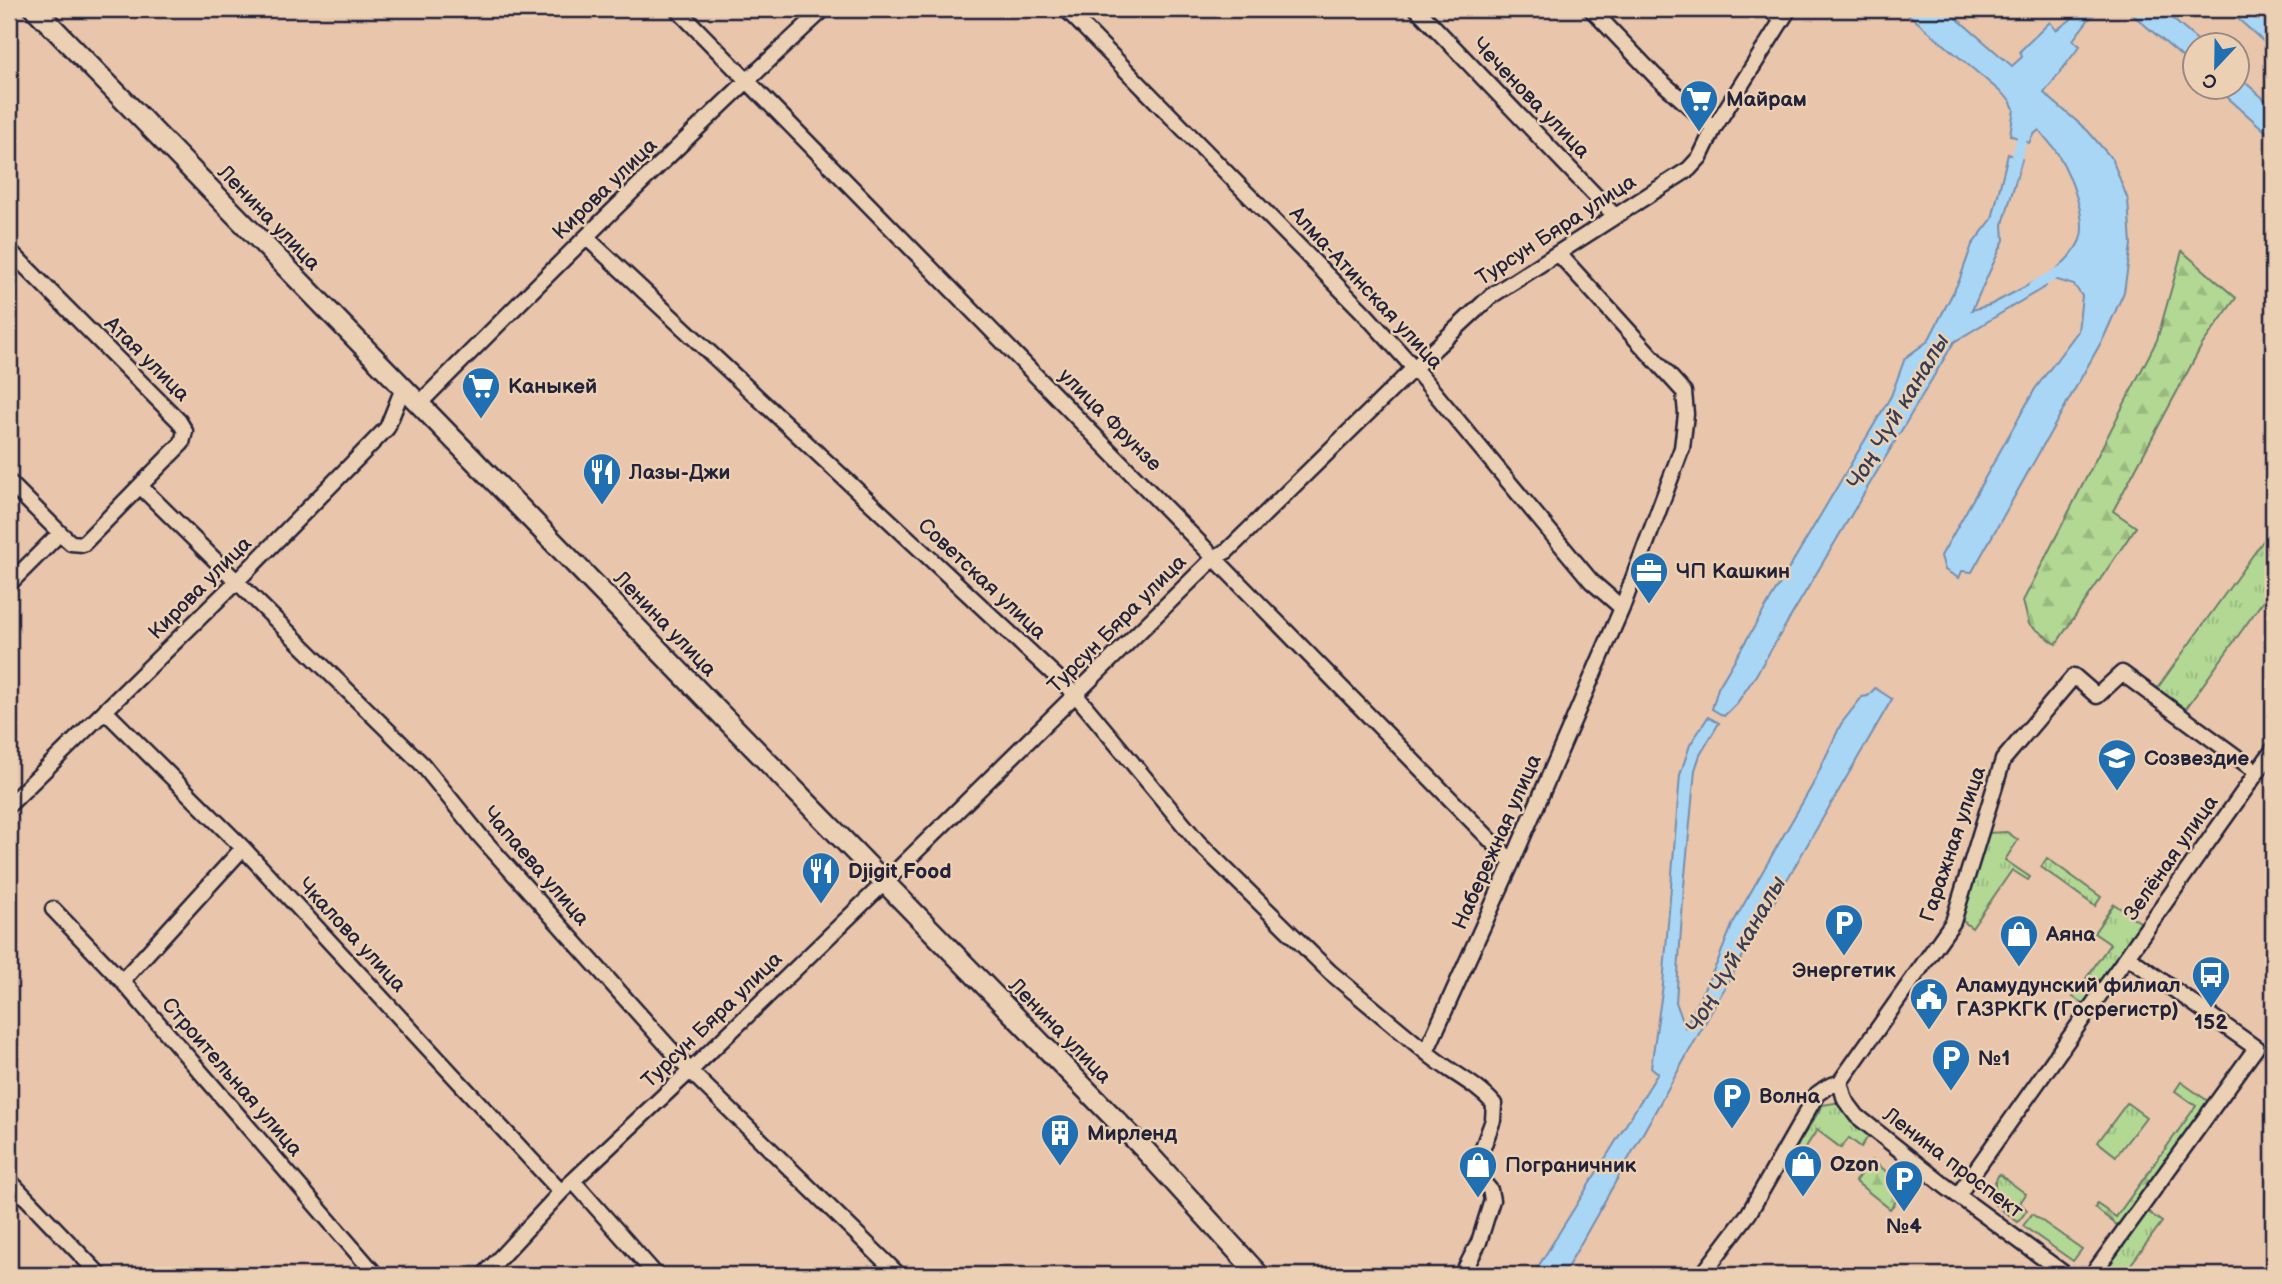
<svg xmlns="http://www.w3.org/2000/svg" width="2282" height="1284" font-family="'Balsamiq Sans',sans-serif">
  <defs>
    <pattern id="grass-tufts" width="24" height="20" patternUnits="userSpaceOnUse" patternTransform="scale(1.75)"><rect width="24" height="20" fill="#b2d894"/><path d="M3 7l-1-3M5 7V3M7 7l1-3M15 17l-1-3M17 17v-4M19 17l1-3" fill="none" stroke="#99b980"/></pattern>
    <pattern id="forest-firs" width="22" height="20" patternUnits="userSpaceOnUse" patternTransform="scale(1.75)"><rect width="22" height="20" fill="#b2d894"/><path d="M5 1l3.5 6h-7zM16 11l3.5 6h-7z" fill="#99b980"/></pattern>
  </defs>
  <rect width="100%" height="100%" fill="#e9c5ac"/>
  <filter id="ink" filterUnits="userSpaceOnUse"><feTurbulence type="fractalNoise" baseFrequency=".0143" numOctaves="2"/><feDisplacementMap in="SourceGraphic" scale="14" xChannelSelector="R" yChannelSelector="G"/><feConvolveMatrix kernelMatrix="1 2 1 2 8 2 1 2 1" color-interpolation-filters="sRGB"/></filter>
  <g filter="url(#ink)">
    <path fill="url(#grass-tufts)" stroke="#6a7d68" stroke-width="2" d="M 2273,527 L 2273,587 L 2182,714 L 2154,693 Z
      M 2007,832 L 2018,840 L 2005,860 L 2030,877 L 2028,880 L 2012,870 L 1972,928 L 1959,918 L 1986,833 Z
      M 2047,858 L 2101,897 L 2095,906 L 2041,867 Z
      M 2114,904 L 2144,925 L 2087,1006 L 2073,997 L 2110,944 L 2094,933 Z
      M 1840,1102 L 1871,1132 L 1861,1147 L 1849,1138 L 1841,1148 L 1817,1130 L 1789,1173 L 1782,1169 L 1823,1105 Z
      M 2127,1103 L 2146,1117 L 2116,1156 L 2098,1142 Z
      M 1999,1174 L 2026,1194 L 2020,1203 L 2027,1210 L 2018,1222 L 1995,1205 L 1995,1182 Z
      M 2144,1209 L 2162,1222 L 2123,1275 L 2095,1275 Z
      M 2032,1214 L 2082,1249 L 2073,1261 L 2023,1226 Z"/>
    <path fill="url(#forest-firs)" stroke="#6a7d68" stroke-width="2" d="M 2182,251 L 2236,298 L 2202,345 L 2113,511 L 2136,527 L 2056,644 L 2029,624 L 2023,601 L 2157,340 Z
      M 2181,1082 L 2212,1104 L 2122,1229 L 2095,1208 L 2097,1204 L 2116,1217 L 2196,1106 L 2175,1091 Z
      M 1872,1160 L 1907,1188 L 1890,1209 L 1855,1181 Z"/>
    <path fill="#aad6f6" stroke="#748eab" stroke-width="2" d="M 1902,9 L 1946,9 L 2012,66 L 2022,57 L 2020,51 L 2050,22 L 2056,30 L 2069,21 L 2080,9 L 2110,9 L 2107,12 L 2100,10 L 2089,19 L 2073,40 L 2080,46 L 2044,93 L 2088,131 L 2112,159 L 2128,200 L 2131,245 L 2124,292 L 2104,337 L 1972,572 L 1962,571 L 1959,578 L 1945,570 L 1941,556 L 2035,389 L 2078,331 L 2082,296 L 2074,285 L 2054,279 L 2051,274 C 2062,264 2074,254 2080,240 C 2088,219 2070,175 2059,156 C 2054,147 2045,138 2039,130 L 2033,135 L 2029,143 L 2010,135 L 2014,109 L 2010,100 Z
      M 2126,9 L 2161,9 L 2203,45 L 2194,46 L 2194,67 Z
      M 2227,9 L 2260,9 L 2273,21 L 2273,50 Z
      M 2237,75 L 2273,107 L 2273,138 L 2217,88 L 2236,88 Z
      M 2008,154 L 2022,159 L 2003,224 L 2004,240 L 1972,310 L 1990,305 L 2042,278 L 2046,286 L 1954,342 L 1756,675 L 1737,703 L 1724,716 L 1712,709 L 1718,688 L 1891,396 L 1905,358 L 1928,341 L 1959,281 L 1972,245 L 1992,219 Z
      M 1875,688 L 1892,699 L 1749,945 L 1563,1275 L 1533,1275 L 1658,1073 L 1651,1067 L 1663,985 L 1680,775 L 1690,745 L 1708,717 L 1719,723 L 1700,755 L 1695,770 L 1684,886 L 1676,1002 L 1685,1027 L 1717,963 L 1733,923 L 1812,786 L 1841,724 L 1862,697 L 1868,696 Z"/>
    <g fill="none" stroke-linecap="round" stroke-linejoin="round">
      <path stroke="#aad6f6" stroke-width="10" d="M 2013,171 L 2025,126
        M 2033,287 L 2065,269"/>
      <g stroke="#22223b" stroke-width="19">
        <path id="minor" d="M 677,9 L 1512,862
          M 1066,9 L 1365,314 L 1414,368 L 1591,581 L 1622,608
          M 1417,9 L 1615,216
          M 1591,9 L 1655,76 L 1714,128
          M 1769,9 L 1782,20
          M 586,237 L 1075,694 L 1198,842 L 1330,972 L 1426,1052
          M 9,250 L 179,421 L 185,431 L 182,443 L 83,544 L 71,543 L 60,533 L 9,584
          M 419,404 C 552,270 685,137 824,9
          M 9,482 L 60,533
          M 141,487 L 422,764 L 481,837 L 690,1071 L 899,1275
          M 106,712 L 243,848 L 561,1192
          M 9,805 L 237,581 L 387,428 L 403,388
          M 53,909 L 122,981 L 376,1275
          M 122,981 L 243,848
          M 1840,1082 L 1953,922 L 2003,760 L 2074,676 L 2097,696 L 2122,673 L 2257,772
          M 9,1180 L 100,1275
          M 573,1181 L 656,1275
          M 1958,1195 L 2273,750
          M 484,1275 L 561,1192 L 690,1071 L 884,883 L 1215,557 L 1227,551 L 1414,368 L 1491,296 L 1689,169 L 1700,157 L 1714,128 L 1789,9
          M 1462,1275 L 1479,1242 L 1492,1200 L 1490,1190 L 1479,1177 L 1476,1166 L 1493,1120 L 1494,1104 C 1475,1082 1447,1071 1426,1052 L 1512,862 L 1622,608 L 1682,448 L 1686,414 L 1684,392 L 1558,253
          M 1702,1275 L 1749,1213 L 1817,1094 L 1827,1087 L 1840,1082 L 1845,1100 L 1857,1116 L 1945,1186 L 2066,1275
          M 2092,1275 L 2256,1048 L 2127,956"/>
      </g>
      <g stroke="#22223b" stroke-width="24">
        <path id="major" d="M 35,9 L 1144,1149 L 1259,1275"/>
      </g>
      <use href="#minor" stroke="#ecd0b3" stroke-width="14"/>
      <use href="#major" stroke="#ecd0b3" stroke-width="19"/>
    </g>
  </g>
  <defs>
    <g id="supermarket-pin" transform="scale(2.0125)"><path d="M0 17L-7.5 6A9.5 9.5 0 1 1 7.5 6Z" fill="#1f6fb2" stroke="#ecd0b3"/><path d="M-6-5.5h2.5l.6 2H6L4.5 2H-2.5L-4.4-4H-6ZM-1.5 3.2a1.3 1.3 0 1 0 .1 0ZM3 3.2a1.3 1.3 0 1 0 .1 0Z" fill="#fff"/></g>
    <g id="restaurant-pin" transform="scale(2.0125)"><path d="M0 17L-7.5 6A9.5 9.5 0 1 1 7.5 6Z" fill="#1f6fb2" stroke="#ecd0b3"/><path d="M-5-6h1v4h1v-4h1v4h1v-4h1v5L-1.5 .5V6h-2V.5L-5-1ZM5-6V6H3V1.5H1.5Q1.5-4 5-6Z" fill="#fff"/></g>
    <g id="office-pin" transform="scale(2.0125)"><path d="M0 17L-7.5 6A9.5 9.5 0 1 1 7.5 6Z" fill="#1f6fb2" stroke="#ecd0b3"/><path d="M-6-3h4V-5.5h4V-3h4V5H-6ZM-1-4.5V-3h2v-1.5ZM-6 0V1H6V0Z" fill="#fff"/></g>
    <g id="school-pin" transform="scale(2.0125)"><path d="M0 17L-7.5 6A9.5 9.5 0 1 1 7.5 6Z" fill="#1f6fb2" stroke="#ecd0b3"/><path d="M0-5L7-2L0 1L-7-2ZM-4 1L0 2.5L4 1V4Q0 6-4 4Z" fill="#fff"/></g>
    <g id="parking-pin" transform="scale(2.0125)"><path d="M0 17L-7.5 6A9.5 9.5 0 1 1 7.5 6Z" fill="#1f6fb2" stroke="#ecd0b3"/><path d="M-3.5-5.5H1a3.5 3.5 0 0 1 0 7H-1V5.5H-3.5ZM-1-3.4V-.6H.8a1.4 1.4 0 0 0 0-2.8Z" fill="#fff"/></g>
    <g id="shop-pin" transform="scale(2.0125)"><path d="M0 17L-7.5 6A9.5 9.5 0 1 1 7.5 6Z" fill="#1f6fb2" stroke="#ecd0b3"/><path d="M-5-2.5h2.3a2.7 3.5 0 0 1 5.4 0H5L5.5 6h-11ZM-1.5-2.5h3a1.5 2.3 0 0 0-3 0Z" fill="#fff"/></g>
    <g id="bus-pin" transform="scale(2.0125)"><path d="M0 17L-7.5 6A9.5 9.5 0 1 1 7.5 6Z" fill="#1f6fb2" stroke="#ecd0b3"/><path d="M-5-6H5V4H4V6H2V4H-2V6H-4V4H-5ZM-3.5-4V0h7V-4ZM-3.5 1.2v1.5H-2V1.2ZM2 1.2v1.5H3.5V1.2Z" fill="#fff"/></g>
    <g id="civic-pin" transform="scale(2.0125)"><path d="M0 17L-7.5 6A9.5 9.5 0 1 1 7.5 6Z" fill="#1f6fb2" stroke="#ecd0b3"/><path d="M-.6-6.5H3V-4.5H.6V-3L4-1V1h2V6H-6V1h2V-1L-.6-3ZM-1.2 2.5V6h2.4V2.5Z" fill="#fff"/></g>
    <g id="building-pin" transform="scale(2.0125)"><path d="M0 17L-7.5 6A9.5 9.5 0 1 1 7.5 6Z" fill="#1f6fb2" stroke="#ecd0b3"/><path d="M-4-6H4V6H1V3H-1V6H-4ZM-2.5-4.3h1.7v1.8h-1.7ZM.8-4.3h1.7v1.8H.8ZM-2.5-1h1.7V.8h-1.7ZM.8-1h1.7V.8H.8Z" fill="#fff"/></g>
  </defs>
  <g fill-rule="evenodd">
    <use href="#supermarket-pin" x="1699" y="99"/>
    <use href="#supermarket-pin" x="481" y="386"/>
    <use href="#restaurant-pin" x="602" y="472"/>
    <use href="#office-pin" x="1649" y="571"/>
    <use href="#school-pin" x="2117" y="758"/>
    <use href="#restaurant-pin" x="821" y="871"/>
    <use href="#parking-pin" x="1844" y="923"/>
    <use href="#shop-pin" x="2019" y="934"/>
    <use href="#bus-pin" x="2211" y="975"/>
    <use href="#civic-pin" x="1929" y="997"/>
    <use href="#parking-pin" x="1951" y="1058"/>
    <use href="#parking-pin" x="1732" y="1096"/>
    <use href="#building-pin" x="1060" y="1133"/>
    <use href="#shop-pin" x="1803" y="1164"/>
    <use href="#shop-pin" x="1478" y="1165"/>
    <use href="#parking-pin" x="1904" y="1179"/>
  </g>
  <g text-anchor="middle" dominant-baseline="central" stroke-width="5" stroke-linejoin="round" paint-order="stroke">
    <g font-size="21" fill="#22223b" stroke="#ecd0b3">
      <text transform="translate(1531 98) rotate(46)">Чеченова улица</text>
      <text transform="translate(605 189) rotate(-44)">Кирова улица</text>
      <text transform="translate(269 218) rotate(46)">Ленина улица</text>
      <text transform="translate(1556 230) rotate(-33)">Турсун Бяра улица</text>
      <text transform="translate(1366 288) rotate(47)">Алма-Атинская улица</text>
      <text transform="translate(147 359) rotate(45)">Атая улица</text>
      <text transform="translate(1110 420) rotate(45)">улица Фрунзе</text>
      <text transform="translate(982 579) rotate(43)">Советская улица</text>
      <text transform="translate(200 588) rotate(-45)">Кирова улица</text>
      <text transform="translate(665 624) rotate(46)">Ленина улица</text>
      <text transform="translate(1117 624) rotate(-45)">Турсун Бяра улица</text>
      <text transform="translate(1497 842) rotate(-66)">Набережная улица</text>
      <text transform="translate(1953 844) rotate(-71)">Гаражная улица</text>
      <text transform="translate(2171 858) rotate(-55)">Зелёная улица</text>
      <text transform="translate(536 866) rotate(49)">Чапаева улица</text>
      <text transform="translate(352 935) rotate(47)">Чкалова улица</text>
      <text transform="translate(712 1020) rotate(-44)">Турсун Бяра улица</text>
      <text transform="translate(1060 1031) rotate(46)">Ленина улица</text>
      <text transform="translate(232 1077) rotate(49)">Строительная улица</text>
      <text transform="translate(1953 1163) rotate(37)">Ленина проспект</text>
    </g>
    <g font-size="21" font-weight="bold" fill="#22223b" stroke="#ecd0b3" text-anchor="start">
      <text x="1726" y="99">Майрам</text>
      <text x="508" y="386">Каныкей</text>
      <text x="629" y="472">Лазы-Джи</text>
      <text x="1676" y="571">ЧП Кашкин</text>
      <text x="2144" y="758">Созвездие</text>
      <text x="848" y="871">Djigit Food</text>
      <text x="2046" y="934">Аяна</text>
      <text x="1844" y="970" text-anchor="middle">Энергетик</text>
      <text x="1956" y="985">Аламудунский филиал<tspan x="1956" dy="24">ГАЗРКГК (Госрегистр)</tspan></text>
      <text x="2211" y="1022" text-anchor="middle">152</text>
      <text x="1978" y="1058">№1</text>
      <text x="1759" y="1096">Волна</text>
      <text x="1087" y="1133">Мирленд</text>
      <text x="1830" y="1164">Ozon</text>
      <text x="1505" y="1165">Пограничник</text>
      <text x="1904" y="1226" text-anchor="middle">№4</text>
    </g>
    <g font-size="23" font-style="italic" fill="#363d57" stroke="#ecd0b3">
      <text transform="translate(1898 412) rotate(-59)">Чоң Чүй каналы</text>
      <text transform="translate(1736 955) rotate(-60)">Чоң Чүй каналы</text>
    </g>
  </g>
  <rect width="2282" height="1284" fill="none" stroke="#ecd0b3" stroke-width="35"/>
  <rect x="18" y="18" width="2247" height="1249" fill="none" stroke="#22223b" stroke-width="2.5" filter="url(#ink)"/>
  <g transform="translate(2216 66) rotate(202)"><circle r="33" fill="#ecd0b3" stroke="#9b8a83" stroke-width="2"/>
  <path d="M0-5L12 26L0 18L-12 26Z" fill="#1f6fb2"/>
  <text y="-10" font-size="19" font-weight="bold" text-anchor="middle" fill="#22223b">С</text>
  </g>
</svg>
